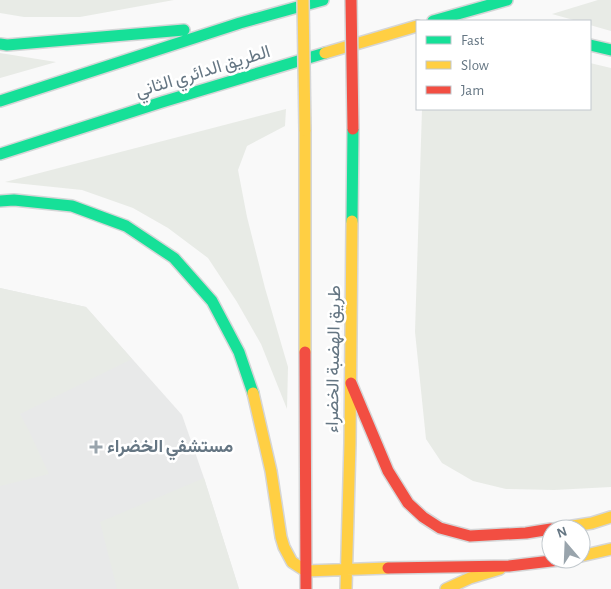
<svg xmlns="http://www.w3.org/2000/svg" width="611" height="589" font-family="'Alegreya Sans',Vazirmatn,sans-serif">
  <rect width="100%" height="100%" fill="#f9f9f9"/>
  <path fill="#e8e9e9" d="M 0,288 L 86,307 L 182,415 L 204,478 L 239,589 L 0,589 Z"/>
  <path fill="#e8ebe6" d="M 0,0 L 174,0 L 80,17 L 24,17 L 0,13 Z
    M 598,0 L 611,0 L 611,31 L 590,25 L 590,21 L 577,21 L 552,14 Z
    M 0,53 L 56,62 L 0,78 Z
    M 590,63 L 611,68 L 611,487 L 554,490 L 506,489 L 473,481 L 442,463 L 426,439 L 415,332 L 422,109 L 590,109 Z
    M 286,109 L 285,126 L 247,146 L 238,170 L 247,217 L 265,288 L 288,367 L 287,409 L 261,344 L 237,302 L 208,258 L 168,228 L 133,208 L 82,190 L 5,182 Z
    M 0,288 L 86,307 L 132,359 L 20,414 L 29,431 L 49,474 L 0,486 Z
    M 204,478 L 239,589 L 117,589 L 100,522 Z"/>
  <g fill="none" stroke-linecap="round" stroke-linejoin="round">
    <g stroke="#d5d6d7" stroke-width="14">
      <path id="fast" d="M 433,21 L 507,0
        M 0,44 L 7,45 L 184,30
        M 590,45 L 611,50
        M 0,101 L 240,23 L 323,0
        M 0,154 L 162,102 L 325,53
        M 0,201 L 14,200 L 72,206 L 126,226 L 174,258 L 212,301 L 239,352 L 253,393
        M 352,221 L 353,129"/>
    </g>
    <g stroke="#d5d6d7" stroke-width="14">
      <path id="slow" d="M 325,53 L 417,26
        M 305,130 L 305,352
        M 253,393 L 271,471 L 281,537 L 284,547 L 292,562 L 306,571 L 388,568
        M 554,529 L 592,523 L 611,517
        M 581,556 L 611,549
        M 346,589 L 350,443 L 352,221
        M 446,589 L 470,578 L 500,569"/>
    </g>
    <g stroke="#d5d6d7" stroke-width="14">
      <path id="jam" d="M 305,352 L 306,589
        M 351,383 L 388,471 L 408,503 L 423,517 L 440,528 L 470,536 L 526,533 L 551,529
        M 388,568 L 509,566 L 568,559"/>
    </g>
    <use href="#fast" stroke="#16e098" stroke-width="11"/>
    <use href="#slow" stroke="#ffcf43" stroke-width="11"/>
    <use href="#jam" stroke="#f24e42" stroke-width="11"/>
    <g stroke="#d5d6d7" stroke-width="14" stroke-linecap="butt">
      <path id="slow-bridge" d="M 303,0 L 305,130"/>
    </g>
    <g stroke="#d5d6d7" stroke-width="14" stroke-linecap="butt">
      <path id="jam-bridge" d="M 351,0 L 353,129"/>
    </g>
    <use href="#slow-bridge" stroke="#ffcf43" stroke-width="11"/>
    <use href="#jam-bridge" stroke="#f24e42" stroke-width="11"/>
  </g>
  <path fill="#99a4ac" stroke="#fff" stroke-width="2" d="M93.5 439.5h5v5h5v5h-5v5h-5v-5h-5v-5h5z"/>
  <g text-anchor="middle" dominant-baseline="central" stroke-width="5" stroke-linejoin="round" paint-order="stroke">
    <g font-size="18" fill="#657683" stroke="#fff">
      <text transform="translate(203 72) rotate(-17)">الطريق الدائري الثاني</text>
      <text transform="translate(334 359) rotate(-89)">طريق الهضبة الخضراء</text>
    </g>
    <g font-size="18" font-weight="bold" fill="#657683" stroke="#fff" text-anchor="start">
      <text x="107" y="447">مستشفي الخضراء</text>
    </g>
  </g>
  <rect x="416" y="20" width="175" height="90" fill="#ffffff" stroke="#c1c8cd"/>
  <rect x="426" y="36" width="25" height="8" fill="#16e098" stroke="#c1c8cd"/>
  <text x="461" y="45" font-size="15" fill="#657683">Fast</text>
  <rect x="426" y="61" width="25" height="8" fill="#ffcf43" stroke="#c1c8cd"/>
  <text x="461" y="70" font-size="15" fill="#657683">Slow</text>
  <rect x="426" y="86" width="25" height="8" fill="#f24e42" stroke="#c1c8cd"/>
  <text x="461" y="95" font-size="15" fill="#657683">Jam</text>
  <g transform="translate(566 544) rotate(341)"><circle r="24" fill="#ffffff" stroke="#c1c8cd"/>
  <path d="M0-4L9 19L0 12L-9 19Z" fill="#99a4ac"/>
  <text y="-8" font-size="14" font-weight="bold" text-anchor="middle" fill="#657683">N</text>
  </g>
</svg>
